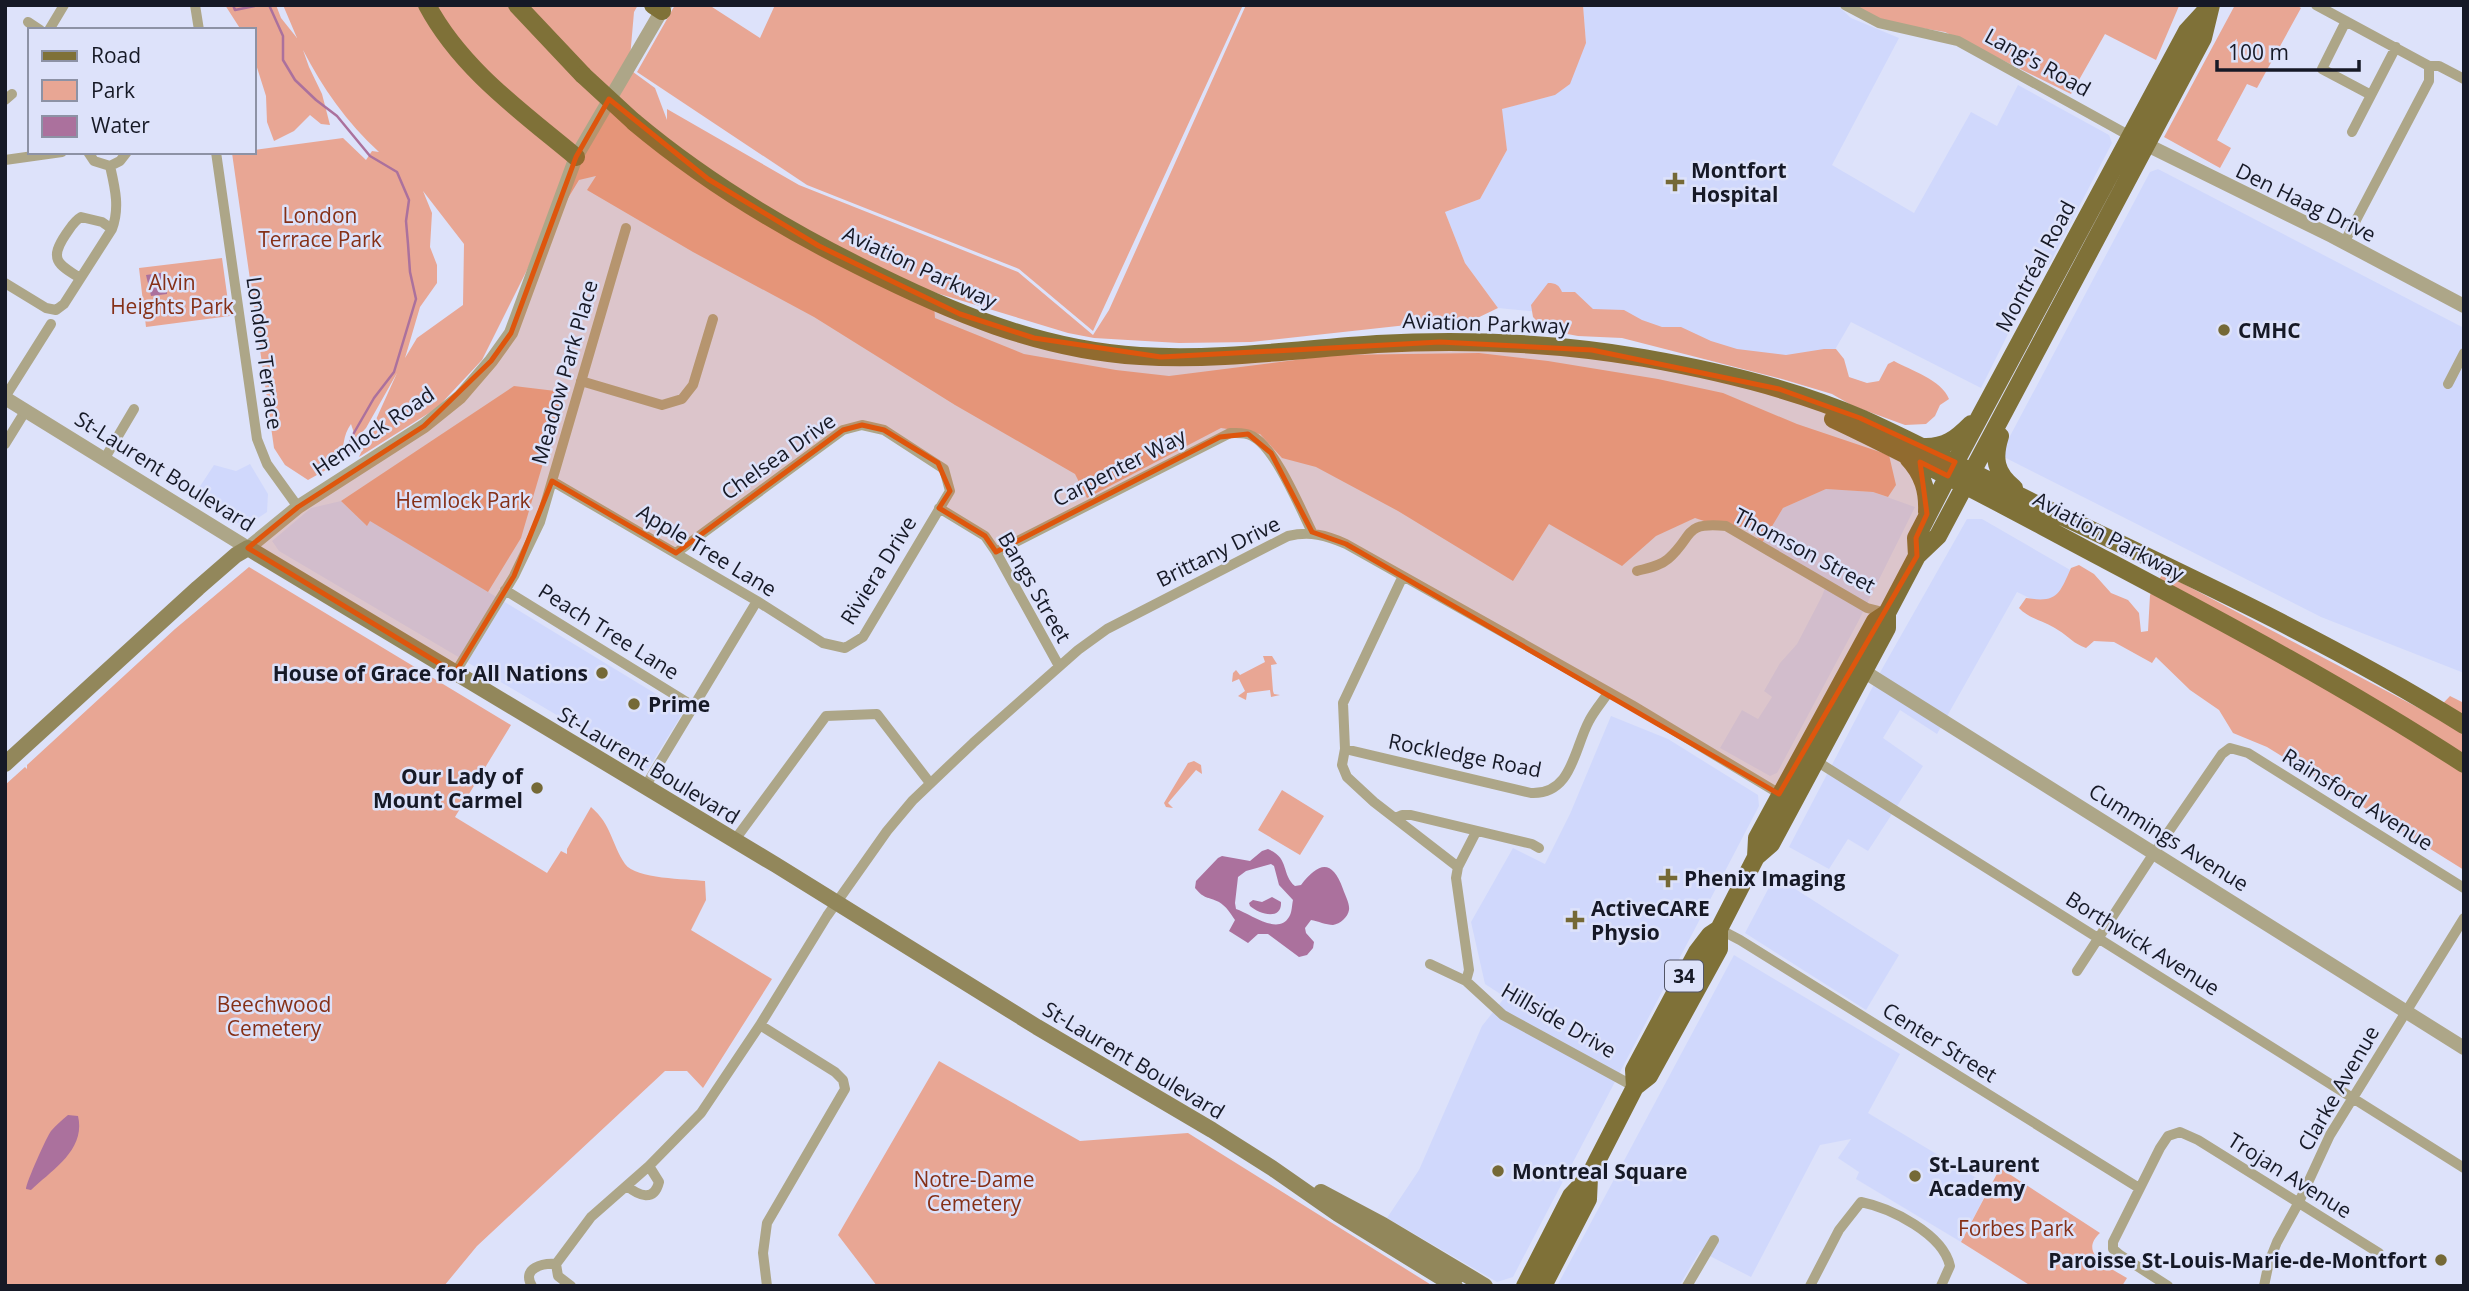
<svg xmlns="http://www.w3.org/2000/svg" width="2469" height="1291" font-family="'Open Sans',sans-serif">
  <rect width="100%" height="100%" fill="#dde2fa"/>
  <path fill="#d0d8fc" d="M 1583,5 L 1837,5 L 1851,18 L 1899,38 L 1832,165 L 1914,213 L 1971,112 L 1997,126 L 2018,85 L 2109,135 L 2112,143 L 2050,263 L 2036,278 L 1981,388 L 1851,322 L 1822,372 L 1540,312 L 1498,308 L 1465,263 L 1445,212 L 1480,199 L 1507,150 L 1501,109 L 1555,95 L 1586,43 Z
    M 2158,169 L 2464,328 L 2464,673 L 2321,617 L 2000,455 L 2150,172 Z
    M 250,464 L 268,494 L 267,512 L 245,527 L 193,497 L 214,465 L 236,471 Z
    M 1826,489 L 1873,492 L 1915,507 L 1858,622 L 1777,773 L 1770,776 L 1720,748 L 1742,710 L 1758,719 L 1772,697 L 1764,691 L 1780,663 L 1797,644 L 1822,596 L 1828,580 L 1762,543 L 1783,508 Z
    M 341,501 L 366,525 L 370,520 L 684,711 L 648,769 L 279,551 L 272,541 L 311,508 Z
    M 1967,519 L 1982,519 L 2072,571 L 2052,609 L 2017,592 L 1937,734 L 1900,710 L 1883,738 L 1923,766 L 1868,851 L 1848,839 L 1829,869 L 1789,847 L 1882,669 Z
    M 1611,716 L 1668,739 L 1758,795 L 1759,806 L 1513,1277 L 1497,1282 L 1387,1218 L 1419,1170 L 1482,1026 L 1505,997 L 1485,984 L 1471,922 L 1513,848 L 1545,864 L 1570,814 Z
    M 1775,876 L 1899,955 L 1866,1010 L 1745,933 Z
    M 1734,955 L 1900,1054 L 1868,1113 L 1990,1186 L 1961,1242 L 1856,1179 L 1859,1172 L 1838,1158 L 1851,1139 L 1820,1145 L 1751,1277 L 1700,1251 L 1679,1286 L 1557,1286 Z"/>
  <path fill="#e8a694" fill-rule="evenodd" d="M 225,5 L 276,5 L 281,18 L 297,38 L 283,5 L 638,5 L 634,12 L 629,69 L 655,88 L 667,120 L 667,109 L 799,185 L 1018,272 L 1093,335 L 1109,310 L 1246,5 L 1583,5 L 1586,43 L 1570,84 L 1555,95 L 1502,109 L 1507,150 L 1480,199 L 1445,212 L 1465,263 L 1498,308 L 1469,322 L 1407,325 L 1251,342 L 1179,343 L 1094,338 L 1068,333 L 933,292 L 935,318 L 1024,354 L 1116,370 L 1169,376 L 1334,355 L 1479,353 L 1548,361 L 1658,379 L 1723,393 L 1797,424 L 1889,455 L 1896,485 L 1888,497 L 1873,492 L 1826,489 L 1783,508 L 1762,543 L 1750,528 L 1710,523 L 1695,518 L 1656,536 L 1622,566 L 1549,524 L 1513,581 L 1398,511 L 1316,467 L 1282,458 L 1260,434 L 1221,428 L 1087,498 L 1075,474 L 955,405 L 814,317 L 693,252 L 587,190 L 596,176 L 579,180 L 539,246 L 482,360 L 437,408 L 359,457 L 397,373 L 366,428 L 356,439 L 351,424 C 343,435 343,448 342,461 L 308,480 L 285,465 L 274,448 L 232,153 L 254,152 L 254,150 L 343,138 L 366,160 L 372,151 L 379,152 C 347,123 322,87 303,50 L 309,67 L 322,94 L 330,125 L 321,124 L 310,115 L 294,131 L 274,141 L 267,122 L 266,96 L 254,58 L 254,30 L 241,30 ZM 423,191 L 464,244 L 463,305 L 417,338 L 405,358 L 420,307 L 437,283 L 437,265 L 430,247 L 432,213 Z
    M 675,5 L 709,5 L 760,38 L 775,5 L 1243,5 L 1093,331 L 1019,269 L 807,185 L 637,72 Z
    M 1851,5 L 2177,5 L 2179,6 L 2156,60 L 2105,34 L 2071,94 L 1945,32 L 1884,22 Z
    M 2235,5 L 2296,5 L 2301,8 L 2257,88 L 2247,84 L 2217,140 L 2231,148 L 2220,168 L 2164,137 Z
    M 222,258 L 230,316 L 146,327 L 139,268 Z
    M 1548,283 C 1556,283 1559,285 1562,292 L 1575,292 L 1593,309 L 1624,310 L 1642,320 L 1662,327 L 1681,327 L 1711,341 L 1737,349 L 1786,355 L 1824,349 L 1836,349 L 1844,359 L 1849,377 L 1867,383 L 1879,381 L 1888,364 L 1894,361 C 1910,370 1942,380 1949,399 L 1940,405 L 1935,416 L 1926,424 L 1905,425 L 1853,406 L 1832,394 L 1782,379 L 1622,338 L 1578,336 L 1546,330 L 1533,317 L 1531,305 Z
    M 514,386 L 564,392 L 521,538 L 488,592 L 370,521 L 367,526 L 341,501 Z
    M 2079,565 L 2094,574 L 2111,593 L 2128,600 L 2139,613 L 2141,632 L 2148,631 L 2150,595 L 2163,573 L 2432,715 L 2450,696 L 2464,703 L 2464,870 L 2267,747 L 2233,733 L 2219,710 L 2190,690 L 2156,657 L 2152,663 L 2114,642 L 2094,641 L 2086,648 C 2074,644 2068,636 2058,630 C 2045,621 2029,619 2019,608 L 2026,598 C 2057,603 2059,595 2071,568 Z
    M 249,567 L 511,725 L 455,817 L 547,873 L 561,851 L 567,854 L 567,849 L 591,807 C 612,825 611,843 625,864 C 636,879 686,879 705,881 L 706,900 L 691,930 L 772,979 L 703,1088 L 687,1071 L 665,1071 L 477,1246 L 444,1286 L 5,1286 L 5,785 L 25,767 L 27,769 L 27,765 L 175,629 Z
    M 1263,656 L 1272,656 L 1277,664 L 1271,665 L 1273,691 L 1274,694 L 1280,695 L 1271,697 L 1270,690 L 1247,693 L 1246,700 L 1238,696 L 1245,691 L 1239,679 L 1232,682 L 1233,673 L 1236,670 L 1240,675 L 1265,662 Z
    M 1194,761 L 1201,765 L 1202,774 L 1196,770 L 1168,803 L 1173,808 L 1166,807 L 1164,803 L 1188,763 Z
    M 1282,790 L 1324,816 L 1300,855 L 1258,830 Z
    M 939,1061 L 1080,1141 L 1188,1133 L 1433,1286 L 877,1286 L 838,1235 Z
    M 2000,1168 L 2100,1233 C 2077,1254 2111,1268 2127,1278 L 2122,1286 L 2031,1286 L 1961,1242 Z"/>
  <path fill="#ab719d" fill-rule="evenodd" d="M 167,272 L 167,294 L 151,296 L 146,275 Z
    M 1268,849 C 1290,858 1281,874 1295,886 L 1301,885 C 1319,862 1332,859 1343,889 C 1345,895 1350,904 1349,910 C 1348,917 1340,924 1333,925 C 1326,925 1318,921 1311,920 L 1305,928 L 1306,933 L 1314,942 L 1313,948 L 1307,955 L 1299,957 L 1268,934 L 1258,934 L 1248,943 L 1229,931 L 1235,920 C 1231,914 1226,906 1219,902 C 1207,896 1205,900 1195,888 L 1196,881 L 1218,858 L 1222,856 L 1250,861 L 1262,851 ZM 1271,864 L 1274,866 L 1279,885 L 1293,900 C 1292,904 1292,913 1289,917 C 1278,936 1249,913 1236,909 L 1235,903 L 1238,877 L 1246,871 Z
    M 1272,897 L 1281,902 C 1282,921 1259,914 1250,906 L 1249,903 L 1253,900 L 1262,902 Z
    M 68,1115 L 78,1116 C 86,1150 52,1170 31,1190 L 26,1189 C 26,1183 47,1136 51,1131 C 56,1125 62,1120 68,1115 Z"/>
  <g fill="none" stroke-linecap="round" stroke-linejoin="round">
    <path stroke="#ab719d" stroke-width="2.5" d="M 233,5 L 235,10 L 259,5
      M 269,5 L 283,36 L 283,60 L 295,80 L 316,100 L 337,116 L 370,156 L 397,172 L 409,200 L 406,221 L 408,244 L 410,272 L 416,299 L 394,372 L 374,398 L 351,438 L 349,456"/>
    <path stroke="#ada688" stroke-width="10" d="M 195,5 L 199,30
      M 1845,5 L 1879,23 L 1958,41 L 2130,136
      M 2316,5 L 2429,66 L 2439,66 L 2464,79
      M 2346,21 L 2322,69 L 2371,95
      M 28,22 L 40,30
      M 49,30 L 64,5
      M 5,100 L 12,94
      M 2352,132 L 2396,47
      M 88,152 L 94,161 L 110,166 L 120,161 L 127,152
      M 216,152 L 257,439 L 267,464 L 298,507
      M 5,160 L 62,152
      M 2344,243 L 2429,81 L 2429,66
      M 80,278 C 57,264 49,259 66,234 C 71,227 74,221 81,217 L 102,222 L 112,229
      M 5,283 L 46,308 L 56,310 L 64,304 L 112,229 C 120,208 115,188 110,166
      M 581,381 L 662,405 L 682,399 L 693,385 L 713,319
      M 2448,384 L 2464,353
      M 5,397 L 51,324
      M 5,444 L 26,410
      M 105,458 L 134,409
      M 552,481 L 757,601 L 823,643 L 845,648 L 863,637 L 950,491 L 944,469 L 884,430 L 862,425 L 843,430 L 676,553
      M 939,508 L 985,536 L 996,552 L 1059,666
      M 996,552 L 1230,433 C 1238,433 1245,432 1252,436 C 1275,447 1300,508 1312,532
      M 1637,571 C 1648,568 1660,566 1668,559 C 1695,535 1682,522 1726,526 L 1867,608 L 1887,613
      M 1403,576 L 1343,703 L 1345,749 L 1342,765 L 1347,777 L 1374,802 L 1458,867
      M 505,590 L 693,706
      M 455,673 L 514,576 L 540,522 L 626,228
      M 1345,749 L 1531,793 C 1572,795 1574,749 1589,721 C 1594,711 1602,702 1608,693
      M 1813,759 L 2464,1168
      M 645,787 L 757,601
      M 1395,818 L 1402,815 L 1411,815 L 1532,844 L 1539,848
      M 734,841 L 826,716 L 877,714 L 930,783
      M 1719,929 L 1740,940 L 2139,1188
      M 1430,964 L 1466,981 L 1503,1015 L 1635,1087
      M 2077,971 L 2154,853 L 2222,754 L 2230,748 L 2248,753 L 2464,888
      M 1466,981 L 1469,970 L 1456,878 L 1458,867 L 1476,832
      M 760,1025 L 835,1072 L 843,1080 L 845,1089 L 767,1223 L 763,1253 L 767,1286
      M 627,1186 C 639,1196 654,1202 659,1182 L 649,1166
      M 532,1286 C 521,1268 543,1263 556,1264
      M 571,1286 L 558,1276 L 556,1264 L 591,1217 L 649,1166 L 701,1113 L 760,1025 L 827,916 L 887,831 L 913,800 L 973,743 L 1078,650 L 1107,629 L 1288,536 C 1310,531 1326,535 1346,544 L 1632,705 L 1783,796
      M 1687,1286 L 1714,1240
      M 1810,1286 L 1839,1230 L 1861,1202 C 1891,1208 1943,1234 1950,1266 L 1941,1286
      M 2168,1286 L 2120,1255 L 2113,1249 L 2113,1242 L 2160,1148 L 2168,1136 L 2180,1132 L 2198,1140 L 2379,1253
      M 2264,1286 L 2269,1262 L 2277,1242 L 2299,1202 L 2330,1135 L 2464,918"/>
    <path stroke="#ada688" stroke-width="14" d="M 2137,140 L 2332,236 L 2464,306
      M 5,398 L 248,548 L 298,507 L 424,426 L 460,397 L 491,361 L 511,333 L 576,157 L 665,5
      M 1857,667 L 2464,1048"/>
    <path stroke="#92875b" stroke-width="16" d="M 5,764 L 198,588 L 236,555 L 248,548 L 776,865 L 1037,1027 L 1212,1130 L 1272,1168 L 1338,1214 L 1455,1286
      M 1321,1192 L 1383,1225 L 1485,1286"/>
    <path stroke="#7f7138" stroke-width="18" d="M 427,5 C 461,69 522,112 576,157
      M 517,5 L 583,75
      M 653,5 L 662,11
      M 634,122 C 703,180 779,226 859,266 C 948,311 1039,350 1140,356 C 1219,361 1299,349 1377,344 C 1467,339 1556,343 1644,358 C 1718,371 1795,389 1863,419 C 1921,445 1976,475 2032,502 C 2177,571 2328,640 2464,725
      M 1833,419 C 1927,463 2017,513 2108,561 C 2229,625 2349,689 2464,764
      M 2000,436 C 1993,458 1995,473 2014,488
      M 1923,447 C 1945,448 1956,439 1971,424
      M 1908,458 C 1923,474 1928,491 1927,512
      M 1917,556 L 1916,538 L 1948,476 L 2187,31 L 2210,6
      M 1756,857 L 1757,838 L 1875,621 L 1887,613
      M 1635,1087 L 1634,1070 L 1697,952 L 1710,935 L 1719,929 L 1756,857 L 1771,844 L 1887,628 L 1887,613 L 1917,556 L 1938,536 L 2203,38 L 2211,5
      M 1525,1286 L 1571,1196 L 1589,1177
      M 1543,1286 L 1588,1199 L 1589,1177 L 1597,1161 L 1635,1087 L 1649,1076 L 1719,949 L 1719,929"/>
    <path stroke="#7f7138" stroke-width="18" d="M 583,75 L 634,122"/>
  </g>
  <path fill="#de560d" fill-opacity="0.2" stroke="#de560d" stroke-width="5" stroke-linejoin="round" d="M 609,99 L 708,179 L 819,246 L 960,314 L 1034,338 L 1161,357 L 1440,342 L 1592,350 L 1779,389 L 1860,418 L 1955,462 L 1948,476 L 1920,462 L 1927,514 L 1916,538 L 1917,556 L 1779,794 L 1346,544 L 1312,532 L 1271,453 L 1248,434 L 1220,437 L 996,552 L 985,536 L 939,508 L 950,491 L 938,463 L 884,430 L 862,425 L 843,430 L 676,553 L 552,481 L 514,576 L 455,673 L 248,548 L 298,507 L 424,426 L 491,361 L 511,333 L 576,157 Z"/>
  <g fill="#756936" stroke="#dde2fa" stroke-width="2.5">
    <path d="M1671.5 171.5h7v7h7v7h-7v7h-7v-7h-7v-7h7z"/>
    <circle cx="2224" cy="330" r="7"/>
    <circle cx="602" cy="673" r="7"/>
    <circle cx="634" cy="704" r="7"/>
    <circle cx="537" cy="788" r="7"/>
    <path d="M1664.5 867.5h7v7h7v7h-7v7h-7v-7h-7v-7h7z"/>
    <path d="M1571.5 909.5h7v7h7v7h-7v7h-7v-7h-7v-7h7z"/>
    <circle cx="1498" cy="1171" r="7"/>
    <circle cx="1915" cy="1176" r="7"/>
    <circle cx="2441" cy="1260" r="7"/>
  </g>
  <g text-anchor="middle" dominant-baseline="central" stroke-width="5" stroke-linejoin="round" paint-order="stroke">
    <rect fill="#dde2fa" stroke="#525566" stroke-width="2" x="1665" y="960.5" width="38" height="31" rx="5"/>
    <g font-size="19" font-weight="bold" fill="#161926">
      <text x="1684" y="976">34</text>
    </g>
    <g font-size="21" fill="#161926" stroke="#dde2fa">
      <text transform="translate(2038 62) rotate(29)">Lang's Road</text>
      <text transform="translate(2306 202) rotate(26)">Den Haag Drive</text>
      <text transform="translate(2035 266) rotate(-62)">Montréal Road</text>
      <text transform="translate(920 267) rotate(25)">Aviation Parkway</text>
      <text transform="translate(1486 323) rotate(2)">Aviation Parkway</text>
      <text transform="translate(265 353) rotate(82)">London Terrace</text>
      <text transform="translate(564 372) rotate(-74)">Meadow Park Place</text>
      <text transform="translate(373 431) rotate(-34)">Hemlock Road</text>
      <text transform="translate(778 456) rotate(-35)">Chelsea Drive</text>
      <text transform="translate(1119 467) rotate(-27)">Carpenter Way</text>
      <text transform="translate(165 471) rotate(32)">St-Laurent Boulevard</text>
      <text transform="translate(2109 536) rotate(28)">Aviation Parkway</text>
      <text transform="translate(707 550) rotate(31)">Apple Tree Lane</text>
      <text transform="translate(1805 550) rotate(28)">Thomson Street</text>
      <text transform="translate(1218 551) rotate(-26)">Brittany Drive</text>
      <text transform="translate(878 570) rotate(-58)">Riviera Drive</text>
      <text transform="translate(1035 587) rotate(60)">Bangs Street</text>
      <text transform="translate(609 631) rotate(32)">Peach Tree Lane</text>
      <text transform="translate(1465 755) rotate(11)">Rockledge Road</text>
      <text transform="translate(649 765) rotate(31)">St-Laurent Boulevard</text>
      <text transform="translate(2358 799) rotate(32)">Rainsford Avenue</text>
      <text transform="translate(2169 837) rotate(32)">Cummings Avenue</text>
      <text transform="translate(2143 943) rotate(32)">Borthwick Avenue</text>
      <text transform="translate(1559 1020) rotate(30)">Hillside Drive</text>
      <text transform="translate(1940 1042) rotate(32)">Center Street</text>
      <text transform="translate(1134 1060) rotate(31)">St-Laurent Boulevard</text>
      <text transform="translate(2338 1088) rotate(-60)">Clarke Avenue</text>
      <text transform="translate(2290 1175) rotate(32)">Trojan Avenue</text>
    </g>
    <g font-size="21" font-weight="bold" fill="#161926" stroke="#dde2fa" text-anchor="start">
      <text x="1691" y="170">Montfort<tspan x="1691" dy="24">Hospital</tspan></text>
      <text x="2238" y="330">CMHC</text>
      <text x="588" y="673" text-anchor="end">House of Grace for All Nations</text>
      <text x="648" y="704">Prime</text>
      <text x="523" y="776" text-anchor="end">Our Lady of<tspan x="523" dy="24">Mount Carmel</tspan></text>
      <text x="1684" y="878">Phenix Imaging</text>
      <text x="1591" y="908">ActiveCARE<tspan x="1591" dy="24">Physio</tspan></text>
      <text x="1929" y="1164">St-Laurent<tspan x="1929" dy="24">Academy</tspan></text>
      <text x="1512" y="1171">Montreal Square</text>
      <text x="2427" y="1260" text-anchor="end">Paroisse St-Louis-Marie-de-Montfort</text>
    </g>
    <g font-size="21" fill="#853017" stroke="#dde2fa">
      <text x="320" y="215">London<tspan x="320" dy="24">Terrace Park</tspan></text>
      <text x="172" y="282">Alvin<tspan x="172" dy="24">Heights Park</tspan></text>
      <text x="463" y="500">Hemlock Park</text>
      <text x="274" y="1004">Beechwood<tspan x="274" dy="24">Cemetery</tspan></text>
      <text x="974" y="1179">Notre-Dame<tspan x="974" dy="24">Cemetery</tspan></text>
      <text x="2016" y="1228">Forbes Park</text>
    </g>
  </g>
  <rect width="2469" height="1291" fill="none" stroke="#161926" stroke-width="14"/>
  <rect x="28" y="28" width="228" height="126" fill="#dde2fa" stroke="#8d92a5" stroke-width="2"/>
  <rect x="42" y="51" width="35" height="10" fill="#7f7138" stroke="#8d92a5" stroke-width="2"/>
  <text x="91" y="63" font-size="21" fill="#161926">Road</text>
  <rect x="42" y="80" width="35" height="21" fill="#e8a694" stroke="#8d92a5" stroke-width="2"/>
  <text x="91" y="98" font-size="21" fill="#161926">Park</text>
  <rect x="42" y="116" width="35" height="21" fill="#ab719d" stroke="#8d92a5" stroke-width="2"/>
  <text x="91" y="133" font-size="21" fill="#161926">Water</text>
  <path d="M2217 60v10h142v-10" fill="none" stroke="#161926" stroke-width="3.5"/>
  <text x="2228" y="60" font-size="21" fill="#161926" stroke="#dde2fa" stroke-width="5" paint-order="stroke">100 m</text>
</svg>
